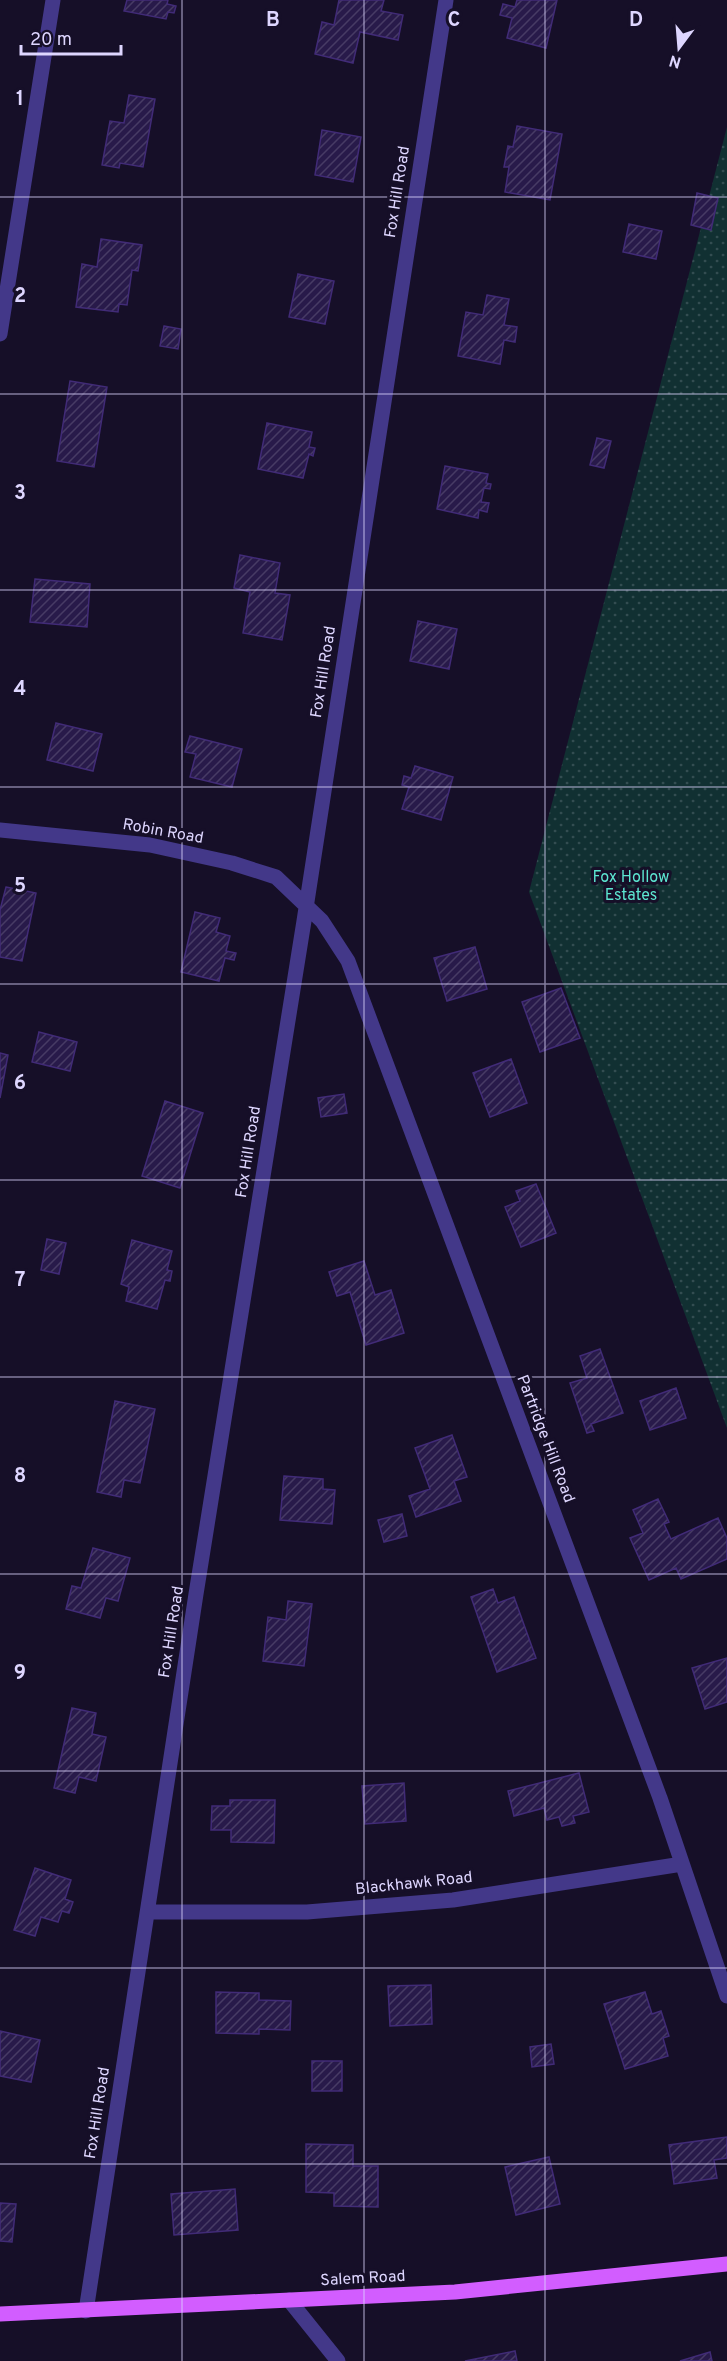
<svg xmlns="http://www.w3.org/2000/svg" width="727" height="2361" font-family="Overpass,sans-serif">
  <defs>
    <pattern id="park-dots" width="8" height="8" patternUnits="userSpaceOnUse" patternTransform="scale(1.5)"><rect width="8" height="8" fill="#113032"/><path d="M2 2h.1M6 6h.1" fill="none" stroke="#334d51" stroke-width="1.8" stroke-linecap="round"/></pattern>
    <pattern id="building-hatch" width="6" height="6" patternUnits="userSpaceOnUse" patternTransform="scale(1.5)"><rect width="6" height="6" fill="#281a4a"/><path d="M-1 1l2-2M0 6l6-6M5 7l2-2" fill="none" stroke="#473b65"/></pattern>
  </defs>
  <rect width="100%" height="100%" fill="#160f28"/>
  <path fill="url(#park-dots)" d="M 727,127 L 727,1428 L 529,892 Z"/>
  <path fill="url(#building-hatch)" stroke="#412b77" stroke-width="1.5" d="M 127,0 L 168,0 L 167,4 L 176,6 L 174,13 L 168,12 L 166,19 L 124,11 Z
    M 339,0 L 384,0 L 381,11 L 403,15 L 398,40 L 360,32 L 353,63 L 315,54 L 322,22 L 334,25 Z
    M 517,0 L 557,0 L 546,48 L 507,38 L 512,18 L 500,15 L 503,4 L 515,7 Z
    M 129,95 L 155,99 L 143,167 L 120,163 L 119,168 L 102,165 L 110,121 L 124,123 Z
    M 517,126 L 562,134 L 550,200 L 505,192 L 509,167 L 504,167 L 508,146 L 513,147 Z
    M 322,130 L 361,137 L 353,182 L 315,175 Z
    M 697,193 L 718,198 L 711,230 L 691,225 Z
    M 629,224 L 662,231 L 656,259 L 623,252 Z
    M 101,239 L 142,245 L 138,271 L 132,270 L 127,305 L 119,304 L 118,312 L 76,307 L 82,264 L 97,267 Z
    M 298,274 L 334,281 L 325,324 L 289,317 Z
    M 487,295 L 509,299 L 504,325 L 517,327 L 515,342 L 504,340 L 500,364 L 458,356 L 466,312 L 483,315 Z
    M 164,326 L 181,329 L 178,349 L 160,346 Z
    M 70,381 L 107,387 L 94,467 L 57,461 Z
    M 267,423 L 312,432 L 309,447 L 315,448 L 313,456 L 309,454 L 303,478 L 258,469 Z
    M 597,438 L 611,441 L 604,468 L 590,465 Z
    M 445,466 L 488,474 L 486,483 L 491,484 L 490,489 L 484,488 L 481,502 L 489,503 L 487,512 L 479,510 L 478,518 L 437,509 Z
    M 240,555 L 280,563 L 275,593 L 290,595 L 282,640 L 243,633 L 250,592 L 234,588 Z
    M 35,579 L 90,584 L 87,627 L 30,622 Z
    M 418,621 L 457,629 L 449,669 L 410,661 Z
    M 56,723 L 102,734 L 93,771 L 47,760 Z
    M 190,736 L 242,749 L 232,787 L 190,777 L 196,754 L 185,752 Z
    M 415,766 L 453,777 L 441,820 L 402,809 L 409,787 L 402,785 L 404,776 L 411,778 Z
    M 6,887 L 36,893 L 22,961 L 0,957 L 0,910 Z
    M 195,912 L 220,918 L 216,932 L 230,936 L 226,951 L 236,953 L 234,960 L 225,958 L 219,981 L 181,972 Z
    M 475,947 L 487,989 L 447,1001 L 434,958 Z
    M 561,988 L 580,1038 L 540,1052 L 522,1002 Z
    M 39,1032 L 77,1042 L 70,1071 L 32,1062 Z
    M 0,1053 L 8,1055 L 0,1098 Z
    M 511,1059 L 527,1103 L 490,1117 L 473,1073 Z
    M 344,1094 L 347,1113 L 321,1117 L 318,1098 Z
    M 165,1101 L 203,1113 L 180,1188 L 142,1176 Z
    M 536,1184 L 556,1233 L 521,1247 L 505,1207 L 520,1201 L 516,1191 Z
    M 47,1239 L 66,1243 L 59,1274 L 41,1270 Z
    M 132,1240 L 172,1251 L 167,1270 L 172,1271 L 170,1281 L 165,1280 L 157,1309 L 126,1301 L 129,1287 L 121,1284 Z
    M 364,1261 L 375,1295 L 391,1290 L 404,1333 L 366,1345 L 350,1292 L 337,1296 L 329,1272 Z
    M 600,1349 L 623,1413 L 591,1424 L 594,1431 L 587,1433 L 570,1383 L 587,1378 L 580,1356 Z
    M 676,1388 L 686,1418 L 650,1430 L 640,1401 Z
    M 115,1401 L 155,1409 L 140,1483 L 124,1480 L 121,1497 L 97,1492 Z
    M 452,1435 L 467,1477 L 454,1481 L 461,1501 L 416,1517 L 409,1496 L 430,1489 L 415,1448 Z
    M 284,1476 L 323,1479 L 323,1489 L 335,1490 L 332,1524 L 280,1520 Z
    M 658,1499 L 669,1522 L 664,1524 L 671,1539 L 718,1518 L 727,1538 L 727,1559 L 681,1579 L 676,1568 L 649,1580 L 630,1538 L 643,1533 L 633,1510 Z
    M 402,1514 L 407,1536 L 384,1542 L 378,1520 Z
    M 93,1548 L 130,1558 L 118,1601 L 106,1598 L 100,1618 L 66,1609 L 72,1586 L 81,1588 Z
    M 493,1589 L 498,1603 L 514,1597 L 536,1658 L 497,1672 L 471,1597 Z
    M 288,1601 L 312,1604 L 304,1666 L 263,1661 L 268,1617 L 286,1620 Z
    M 727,1658 L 727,1702 L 705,1709 L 692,1668 Z
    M 72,1708 L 96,1713 L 92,1734 L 106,1737 L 96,1781 L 79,1777 L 75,1793 L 54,1788 Z
    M 579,1773 L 589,1812 L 573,1816 L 575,1823 L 562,1826 L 559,1817 L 547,1820 L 544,1808 L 514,1816 L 508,1791 Z
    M 404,1783 L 406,1821 L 365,1824 L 362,1786 Z
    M 230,1800 L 275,1800 L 274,1843 L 231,1842 L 231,1830 L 211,1830 L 212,1806 L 230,1806 Z
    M 35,1868 L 71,1880 L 65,1899 L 73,1902 L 69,1913 L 62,1911 L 58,1922 L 41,1917 L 35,1936 L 14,1930 Z
    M 431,1985 L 432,2024 L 390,2026 L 388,1986 Z
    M 216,1992 L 259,1993 L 259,2000 L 291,2001 L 290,2030 L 259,2029 L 259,2034 L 216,2033 Z
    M 645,1992 L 652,2014 L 661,2011 L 669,2036 L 663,2038 L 668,2056 L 625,2069 L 604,2004 Z
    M 0,2031 L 40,2040 L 31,2082 L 0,2076 Z
    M 551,2044 L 554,2064 L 532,2067 L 530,2047 Z
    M 312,2061 L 342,2061 L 342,2091 L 312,2091 Z
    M 727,2137 L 727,2158 L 714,2160 L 717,2178 L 674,2184 L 669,2145 Z
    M 306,2144 L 353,2145 L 353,2166 L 378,2166 L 378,2207 L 334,2206 L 334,2193 L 306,2192 Z
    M 549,2157 L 560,2204 L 516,2215 L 505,2167 Z
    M 235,2189 L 238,2230 L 174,2235 L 171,2194 Z
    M 0,2203 L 16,2204 L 12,2242 L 0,2241 Z
    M 515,2351 L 517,2361 L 465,2361 Z
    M 710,2352 L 712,2361 L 680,2361 Z"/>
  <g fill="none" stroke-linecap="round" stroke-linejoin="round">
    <path stroke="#433889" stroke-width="15" d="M 0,334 L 53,0
      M 0,830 L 150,845 L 232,863 L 276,877 L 322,921 L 348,961 L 660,1798 L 727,1996
      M 148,1912 L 307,1912 L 453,1900 L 682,1864
      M 289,2300 L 338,2361
      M 86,2311 L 196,1594 L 304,921 L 446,0"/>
    <path stroke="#d25dff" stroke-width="15" d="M 0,2314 L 455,2292 L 727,2264"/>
  </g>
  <path fill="none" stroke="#ded6ff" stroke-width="1.5" stroke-opacity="0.55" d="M 182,0 L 182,2361M 364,0 L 364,2361M 545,0 L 545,2361M 0,197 L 727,197M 0,394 L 727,394M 0,590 L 727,590M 0,787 L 727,787M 0,984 L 727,984M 0,1180 L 727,1180M 0,1377 L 727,1377M 0,1574 L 727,1574M 0,1771 L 727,1771M 0,1968 L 727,1968M 0,2164 L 727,2164"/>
  <g text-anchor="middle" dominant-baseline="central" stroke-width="6" stroke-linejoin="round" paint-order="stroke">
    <g font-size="16" fill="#ded6ff" stroke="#160f28">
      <text transform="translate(398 192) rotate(-81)">Fox Hill Road</text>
      <text transform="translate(324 672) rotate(-81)">Fox Hill Road</text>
      <text transform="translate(163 832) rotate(10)">Robin Road</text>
      <text transform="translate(249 1152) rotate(-81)">Fox Hill Road</text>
      <text transform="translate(545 1439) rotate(69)">Partridge Hill Road</text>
      <text transform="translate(172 1632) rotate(-81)">Fox Hill Road</text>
      <text transform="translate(414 1884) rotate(-6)">Blackhawk Road</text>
      <text transform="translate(98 2113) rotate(-81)">Fox Hill Road</text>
      <text transform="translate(363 2279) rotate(-3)">Salem Road</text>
    </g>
    <g font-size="16" fill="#5ce5d0" stroke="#160f28">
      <text x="631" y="878">Fox Hollow<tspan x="631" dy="18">Estates</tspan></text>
    </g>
  </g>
  <g font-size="20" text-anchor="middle" font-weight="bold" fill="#ded6ff" stroke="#160f28" stroke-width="6" stroke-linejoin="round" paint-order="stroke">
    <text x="273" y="26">B</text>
    <text x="454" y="26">C</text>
    <text x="636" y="26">D</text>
    <text x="20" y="105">1</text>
    <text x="20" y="302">2</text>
    <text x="20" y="499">3</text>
    <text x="20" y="695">4</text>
    <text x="20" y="892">5</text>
    <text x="20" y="1089">6</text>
    <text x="20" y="1286">7</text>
    <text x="20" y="1482">8</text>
    <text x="20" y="1679">9</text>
  </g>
  <g transform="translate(679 48) rotate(196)" stroke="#160f28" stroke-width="4.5" paint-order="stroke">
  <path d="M0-4.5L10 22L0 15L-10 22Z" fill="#ded6ff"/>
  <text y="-9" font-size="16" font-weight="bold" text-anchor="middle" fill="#ded6ff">N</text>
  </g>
  <path d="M21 45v9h100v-9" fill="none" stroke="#ded6ff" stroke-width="3"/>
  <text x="30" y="45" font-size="18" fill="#ded6ff" stroke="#160f28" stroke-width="4.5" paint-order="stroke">20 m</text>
</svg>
